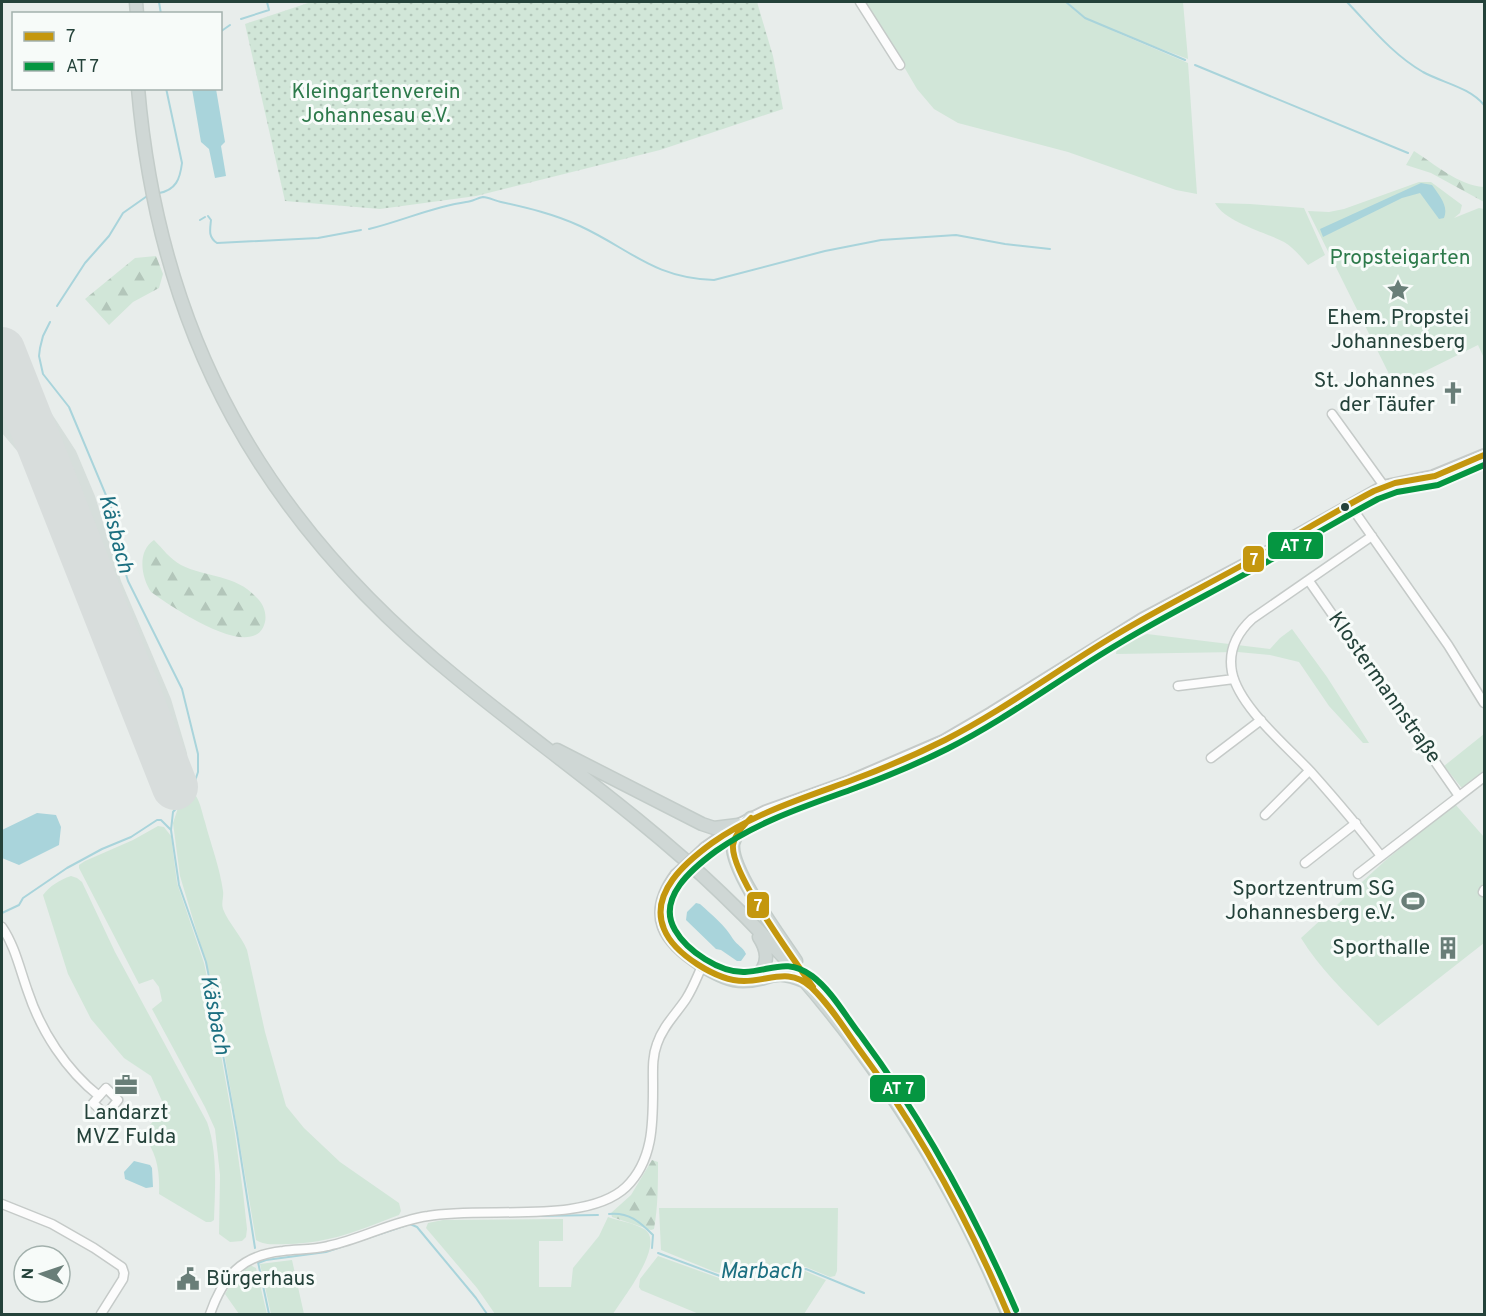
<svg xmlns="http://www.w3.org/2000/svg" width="1486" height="1316" font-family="Overpass,sans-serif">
  <defs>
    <pattern id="forest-firs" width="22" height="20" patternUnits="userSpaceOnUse" patternTransform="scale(1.5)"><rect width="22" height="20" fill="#d1e6d8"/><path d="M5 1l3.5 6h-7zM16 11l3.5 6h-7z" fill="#b3c6ba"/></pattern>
    <pattern id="garden-dots" width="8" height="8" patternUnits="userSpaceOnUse" patternTransform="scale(1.5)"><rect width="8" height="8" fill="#d1e6d8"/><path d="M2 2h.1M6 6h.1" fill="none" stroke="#b3c6ba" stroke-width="1.8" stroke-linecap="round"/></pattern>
  </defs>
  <rect width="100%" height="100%" fill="#e8edeb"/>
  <path fill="#d6dedb" d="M 2,331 L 18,339 L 37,391 L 76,451 L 95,496 L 121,581 L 171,699 L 187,753 L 189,778 L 187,789 L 178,794 L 166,798 L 159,793 L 146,761 L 130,711 L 107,660 L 35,472 L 2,433 Z"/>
  <path fill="#d1e6d8" d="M 866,2 L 1183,2 L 1188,59 L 1111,30 L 1188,63 L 1197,194 L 1176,190 L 1068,152 L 958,123 L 934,109 L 917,89 Z
    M 1419,182 L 1431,182 L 1462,205 L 1460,213 L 1454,218 L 1479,208 L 1484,209 L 1484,358 L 1478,345 L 1395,386 L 1308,211 L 1329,212 L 1344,209 Z
    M 1215,203 L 1250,204 L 1304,208 L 1325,255 L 1308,265 C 1301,257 1293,247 1284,242 C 1265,232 1225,222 1215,203 Z
    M 1292,629 L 1327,677 L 1369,743 L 1363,743 L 1329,706 L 1299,662 L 1270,655 L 1238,652 L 1116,654 L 1117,647 L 1147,634 L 1270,649 L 1280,638 Z
    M 1484,734 L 1484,772 L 1466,788 L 1461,787 L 1444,766 Z
    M 193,792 C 200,799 202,813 205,822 C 211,845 220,868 223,891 C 224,897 221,903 223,909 C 229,924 241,935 247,950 L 265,1032 L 286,1106 L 304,1128 L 340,1162 L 399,1203 L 401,1211 L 399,1215 C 359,1230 331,1243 288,1244 C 277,1244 266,1246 256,1240 L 213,986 L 180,876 L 173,823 L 178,808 Z
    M 1455,804 L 1484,837 L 1484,943 L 1378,1026 C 1351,998 1321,971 1301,938 L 1387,859 Z
    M 158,826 L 164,827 L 171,836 L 177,883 L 204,963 L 209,987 L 235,1134 L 243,1192 L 247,1229 L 246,1237 L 242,1241 L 230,1242 L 219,1234 L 220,1175 L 215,1129 L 205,1107 L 152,1009 L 162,1001 L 159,987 L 153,979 L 139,984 L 79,868 L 79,865 L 85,861 L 133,840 Z
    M 71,876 L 77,878 L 82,882 L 115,952 L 207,1122 C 218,1153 215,1188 214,1220 L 211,1222 L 206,1222 L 159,1194 C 160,1171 157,1152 142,1134 L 165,1108 L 151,1076 L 124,1058 L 91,1019 L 68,974 L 43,895 C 50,886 59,880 71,876 Z
    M 659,1208 L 838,1208 L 837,1271 L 835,1276 L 830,1277 L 806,1267 L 725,1274 L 715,1272 L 661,1250 Z
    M 608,1217 C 619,1221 634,1223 644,1229 C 667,1243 622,1299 613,1314 L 495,1314 L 477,1288 L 426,1228 L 428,1223 L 443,1220 L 563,1219 L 563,1241 L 539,1241 L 539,1287 L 571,1287 L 573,1268 L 599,1236 Z
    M 658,1256 L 719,1278 L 798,1271 L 805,1271 L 826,1280 L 804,1314 L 699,1314 L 641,1290 L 639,1287 L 640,1279 Z
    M 292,1260 L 304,1314 L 271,1314 L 260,1264 Z
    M 250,1265 L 256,1268 L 267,1314 L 239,1314 L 225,1294 L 234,1279 Z"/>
  <path fill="url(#forest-firs)" d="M 1414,151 C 1436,165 1458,185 1484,187 L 1484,202 L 1431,173 L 1406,165 Z
    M 156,256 L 163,274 L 159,288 L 133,302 L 109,325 L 85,299 L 135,258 Z
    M 154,540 C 163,549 170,559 181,565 C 207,578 235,574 256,597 C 263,603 267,613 265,622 C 255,665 169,605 151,592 C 141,577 137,551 154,540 Z
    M 652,1160 L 658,1162 C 658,1185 658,1207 654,1229 L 651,1230 L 612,1217 L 611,1213 L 631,1195 Z"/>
  <path fill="url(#garden-dots)" d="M 311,2 L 757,2 L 773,56 L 783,109 L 660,150 L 476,196 L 380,209 L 285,201 L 245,24 Z"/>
  <path fill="#a9d4db" d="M 192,89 L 216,89 L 225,142 L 221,146 L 226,176 L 215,178 L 209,149 L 201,142 Z
    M 1421,183 L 1432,185 C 1439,195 1449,206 1444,218 L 1439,219 L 1420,193 L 1402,198 L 1323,237 L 1320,229 Z
    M 37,813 L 56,815 L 61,827 L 59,845 L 19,865 L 2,858 L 2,830 Z
    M 696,903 L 700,904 C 712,915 725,925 733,939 C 737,945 743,947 746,954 L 741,961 L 737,961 L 721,950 L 716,949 L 686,920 L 687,912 Z
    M 134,1161 L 150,1165 L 152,1168 L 153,1187 L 146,1188 L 125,1179 L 124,1172 Z"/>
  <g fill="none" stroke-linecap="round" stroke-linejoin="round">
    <path stroke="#a9d4db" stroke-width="2" d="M 159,2 L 161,14
      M 1066,2 L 1085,18 L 1185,60
      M 1347,2 C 1371,27 1392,54 1423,72 C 1443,83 1469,87 1484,105
      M 241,19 L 269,10 L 267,2
      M 220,32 L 230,25
      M 1195,65 L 1408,153
      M 159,193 C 176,190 180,179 182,163 L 166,88
      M 208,216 L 211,220 C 210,230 208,237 217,243 L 318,238 L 361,230
      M 200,220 L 205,217
      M 369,229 C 402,221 432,207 466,202 C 472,202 477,198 483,197 C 489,197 495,201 501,202 C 528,208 554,214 580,226 C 630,249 653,278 714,280 L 825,251 L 881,240 L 956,235 L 1005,244 L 1050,249
      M 57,306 L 85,263 L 109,236 L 123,213 L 150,194
      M 50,322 L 43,336 L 40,348 L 39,356 L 43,374 L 69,407 L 113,512 L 115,517 L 113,532 L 128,581 L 182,689 L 198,754 L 198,772 L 194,784
      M 191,791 L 173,812 L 171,830 L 179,885 L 206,962 L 211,987 L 237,1133 L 255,1248
      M 2,913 L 19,905 L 23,898 L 67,868 L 102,849 L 131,837 L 157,820 L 161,820 L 171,830
      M 609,1214 C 629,1212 640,1222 653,1235 L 652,1248
      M 535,1216 L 598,1215
      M 457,1217 L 497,1217
      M 658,1253 L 720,1276 L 806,1269 L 864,1293
      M 258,1262 L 269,1314
      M 258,1263 L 266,1260 L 326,1252 L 410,1224 L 417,1227 L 476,1298 L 487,1314"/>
    <path stroke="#d8dddc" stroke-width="46" d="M 2,350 L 175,787"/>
    <g stroke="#c5cac8" stroke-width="11">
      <path id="minor" d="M 860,2 L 900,65
        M 1332,414 L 1384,486
        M 1350,505 L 1448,645 L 1484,703
        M 1372,536 L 1252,619 C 1237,633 1228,651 1232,672 C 1239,707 1287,746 1311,772 C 1335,799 1359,827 1381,856
        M 1309,581 L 1459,796
        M 1178,686 L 1234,679
        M 1211,758 L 1261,720
        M 1265,815 L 1309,771
        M 1305,863 L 1356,823
        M 1358,874 L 1484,777
        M 1483,892 L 1484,890
        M 2,927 C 15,946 20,970 28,992 C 41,1031 66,1070 99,1096 L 93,1103 L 106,1115 L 118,1100 L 106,1088 L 99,1096
        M 2,1204 L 52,1224 L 94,1248 L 122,1267 L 124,1273 L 123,1279 L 101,1314
        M 210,1314 C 223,1277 241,1255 283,1251 C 298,1249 313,1250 328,1246 C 362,1239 393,1221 428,1216 C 483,1206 586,1225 626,1187 C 654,1160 653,1121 653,1085 C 653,1071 652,1057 657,1044 C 663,1026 676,1014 686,999 C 693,988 697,977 702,966"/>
    </g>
    <g stroke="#c5cac8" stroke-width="14">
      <path id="tertiary" d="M 705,848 L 738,825 L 766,811 L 850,781 L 943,741 L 991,713 L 1142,619 L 1253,560 L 1384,486 L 1433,476 L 1484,455
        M 676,875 C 646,916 664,942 702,966"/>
    </g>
    <g stroke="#c3ccc9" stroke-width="15">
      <path id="primary" d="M 136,2 L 137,14
        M 138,88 C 159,337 264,522 457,678 C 545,750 640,815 722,894 C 846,1012 943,1156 1008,1314
        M 557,750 L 702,824 L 714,828 L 738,825
        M 751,818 C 743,825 735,833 733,844 C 730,870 781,938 796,961
        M 702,966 C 715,973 728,981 743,981 C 772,981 770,967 804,981
        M 753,979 C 769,968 769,952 759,937"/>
    </g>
    <use href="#minor" stroke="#fcfcfc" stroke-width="8"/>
    <use href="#tertiary" stroke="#fcfcfc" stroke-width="10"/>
    <use href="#primary" stroke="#cfd7d5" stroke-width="12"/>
    <g stroke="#c5cac8" stroke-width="14" stroke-linecap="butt">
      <path id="tertiary-bridge" d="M 676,875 L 705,848"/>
    </g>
    <use href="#tertiary-bridge" stroke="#fcfcfc" stroke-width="10"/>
    <g stroke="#f7fbf9" stroke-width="10">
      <path id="bus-1" d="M 751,818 C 743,826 735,834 733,845 C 730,873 795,961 813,987
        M 1008,1314 C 968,1220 920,1131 859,1049 C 844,1028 830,1005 811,987 C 789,967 769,981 744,981 C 717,981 674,954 664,929 C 649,893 686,862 712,843 C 753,814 800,799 847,782 C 880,770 913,756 945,740 C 1004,710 1057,670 1114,636 C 1158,609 1205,586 1250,561 C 1292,538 1332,513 1374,491 L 1395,483 L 1435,476 L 1484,455"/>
    </g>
    <g stroke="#f7fbf9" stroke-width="10">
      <path id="bus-2" d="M 1016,1310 C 974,1213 924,1121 861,1036 C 846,1017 832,991 812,976 C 787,957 771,971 745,972 C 720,973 687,951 675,930 C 656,898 693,868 716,851 C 757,822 803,807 850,790 C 883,778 915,765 947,749 C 1007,719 1062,677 1120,643 C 1165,616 1211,593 1256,568 C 1297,545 1337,521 1378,499 L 1397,492 L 1438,485 L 1484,465"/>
    </g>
    <use href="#bus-1" stroke="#c4970e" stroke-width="6"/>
    <use href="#bus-2" stroke="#059641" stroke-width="6"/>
  </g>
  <defs>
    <g id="sight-bare" transform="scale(1.8)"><path d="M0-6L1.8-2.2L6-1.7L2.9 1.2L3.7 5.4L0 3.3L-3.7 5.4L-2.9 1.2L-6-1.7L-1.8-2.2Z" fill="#697e78" stroke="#f7fbf9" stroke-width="2.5" paint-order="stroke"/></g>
    <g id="church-bare" transform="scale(1.8)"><path d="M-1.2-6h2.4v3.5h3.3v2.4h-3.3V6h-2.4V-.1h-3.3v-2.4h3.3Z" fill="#697e78" stroke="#f7fbf9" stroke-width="2.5" paint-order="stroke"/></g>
    <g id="stadium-bare" transform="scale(1.8)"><path d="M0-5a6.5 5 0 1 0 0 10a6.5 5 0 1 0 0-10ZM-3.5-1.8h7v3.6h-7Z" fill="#697e78" stroke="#f7fbf9" stroke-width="2.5" paint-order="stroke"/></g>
    <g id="building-bare" transform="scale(1.8)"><path d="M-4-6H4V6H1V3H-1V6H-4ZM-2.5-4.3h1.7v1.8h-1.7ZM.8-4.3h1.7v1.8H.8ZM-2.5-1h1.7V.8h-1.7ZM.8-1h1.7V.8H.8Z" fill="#697e78" stroke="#f7fbf9" stroke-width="2.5" paint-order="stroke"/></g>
    <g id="office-bare" transform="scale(1.8)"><path d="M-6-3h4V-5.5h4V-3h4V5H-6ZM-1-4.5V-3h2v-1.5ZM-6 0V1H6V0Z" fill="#697e78" stroke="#f7fbf9" stroke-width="2.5" paint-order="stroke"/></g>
    <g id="civic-bare" transform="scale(1.8)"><path d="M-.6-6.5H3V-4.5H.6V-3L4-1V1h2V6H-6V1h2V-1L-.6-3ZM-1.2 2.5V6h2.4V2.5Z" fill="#697e78" stroke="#f7fbf9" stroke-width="2.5" paint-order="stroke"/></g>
  </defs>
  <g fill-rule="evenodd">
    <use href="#sight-bare" x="1398" y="290"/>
    <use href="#church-bare" x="1453" y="393"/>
    <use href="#stadium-bare" x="1413" y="901"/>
    <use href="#building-bare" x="1448" y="948"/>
    <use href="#office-bare" x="126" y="1085"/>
    <use href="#civic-bare" x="188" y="1279"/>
  </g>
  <circle fill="#24423a" stroke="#f7fbf9" stroke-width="2" cx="1345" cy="507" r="5"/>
  <g text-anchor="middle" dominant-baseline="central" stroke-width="6" stroke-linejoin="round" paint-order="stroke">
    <g font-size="21" fill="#2d7a4b" stroke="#f7fbf9">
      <text x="376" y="92">Kleingartenverein<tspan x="376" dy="24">Johannesau e.V.</tspan></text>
      <text x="1400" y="258">Propsteigarten</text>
    </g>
    <g font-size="21" fill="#24423a" stroke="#f7fbf9" text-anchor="end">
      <text x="1398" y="318" text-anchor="middle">Ehem. Propstei<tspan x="1398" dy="24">Johannesberg</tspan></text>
      <text x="1435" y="381">St. Johannes<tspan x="1435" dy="24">der Täufer</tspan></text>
      <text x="1395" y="889">Sportzentrum SG<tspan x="1395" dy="24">Johannesberg e.V.</tspan></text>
      <text x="1430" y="948">Sporthalle</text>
      <text x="126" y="1113" text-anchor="middle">Landarzt<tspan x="126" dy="24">MVZ Fulda</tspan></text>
      <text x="206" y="1279" text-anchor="start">Bürgerhaus</text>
    </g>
    <g font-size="21" fill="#24423a" stroke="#f7fbf9">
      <text transform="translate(1384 688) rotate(55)">Klostermannstraße</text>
    </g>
    <g font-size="22" font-style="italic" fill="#1c6f80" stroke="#f7fbf9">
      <text transform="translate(115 534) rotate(75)">Käsbach</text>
      <text transform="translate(214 1015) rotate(79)">Käsbach</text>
      <text x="761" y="1272">Marbach</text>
    </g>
  </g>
  <g stroke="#f7fbf9" stroke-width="2">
    <rect x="1267" y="531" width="57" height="29" rx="6" fill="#059641"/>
    <rect x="1242" y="545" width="23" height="28" rx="6" fill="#c4970e"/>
    <rect x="746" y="891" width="24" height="28" rx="6" fill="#c4970e"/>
    <rect x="869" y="1074" width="57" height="29" rx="6" fill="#059641"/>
  </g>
  <g font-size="16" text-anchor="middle" font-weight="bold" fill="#fff">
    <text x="1296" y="551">AT 7</text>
    <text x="1254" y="565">7</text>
    <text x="758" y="911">7</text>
    <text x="898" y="1094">AT 7</text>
  </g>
  <rect width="1486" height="1316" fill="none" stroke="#24423a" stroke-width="6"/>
  <rect x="12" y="12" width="210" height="78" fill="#f7fbf9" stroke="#a3b1ad" stroke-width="1.5"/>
  <rect x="24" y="32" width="30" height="9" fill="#c4970e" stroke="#a3b1ad" stroke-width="1.5"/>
  <text x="66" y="42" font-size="18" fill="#24423a">7</text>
  <rect x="24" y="62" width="30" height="9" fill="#059641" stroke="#a3b1ad" stroke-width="1.5"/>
  <text x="66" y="72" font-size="18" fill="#24423a">AT 7</text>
  <g transform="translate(42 1274) rotate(272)"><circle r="28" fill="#f7fbf9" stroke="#a3b1ad" stroke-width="1.5"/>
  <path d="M0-4.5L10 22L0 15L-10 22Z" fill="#697e78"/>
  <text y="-9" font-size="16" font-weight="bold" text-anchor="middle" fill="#24423a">N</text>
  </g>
</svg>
